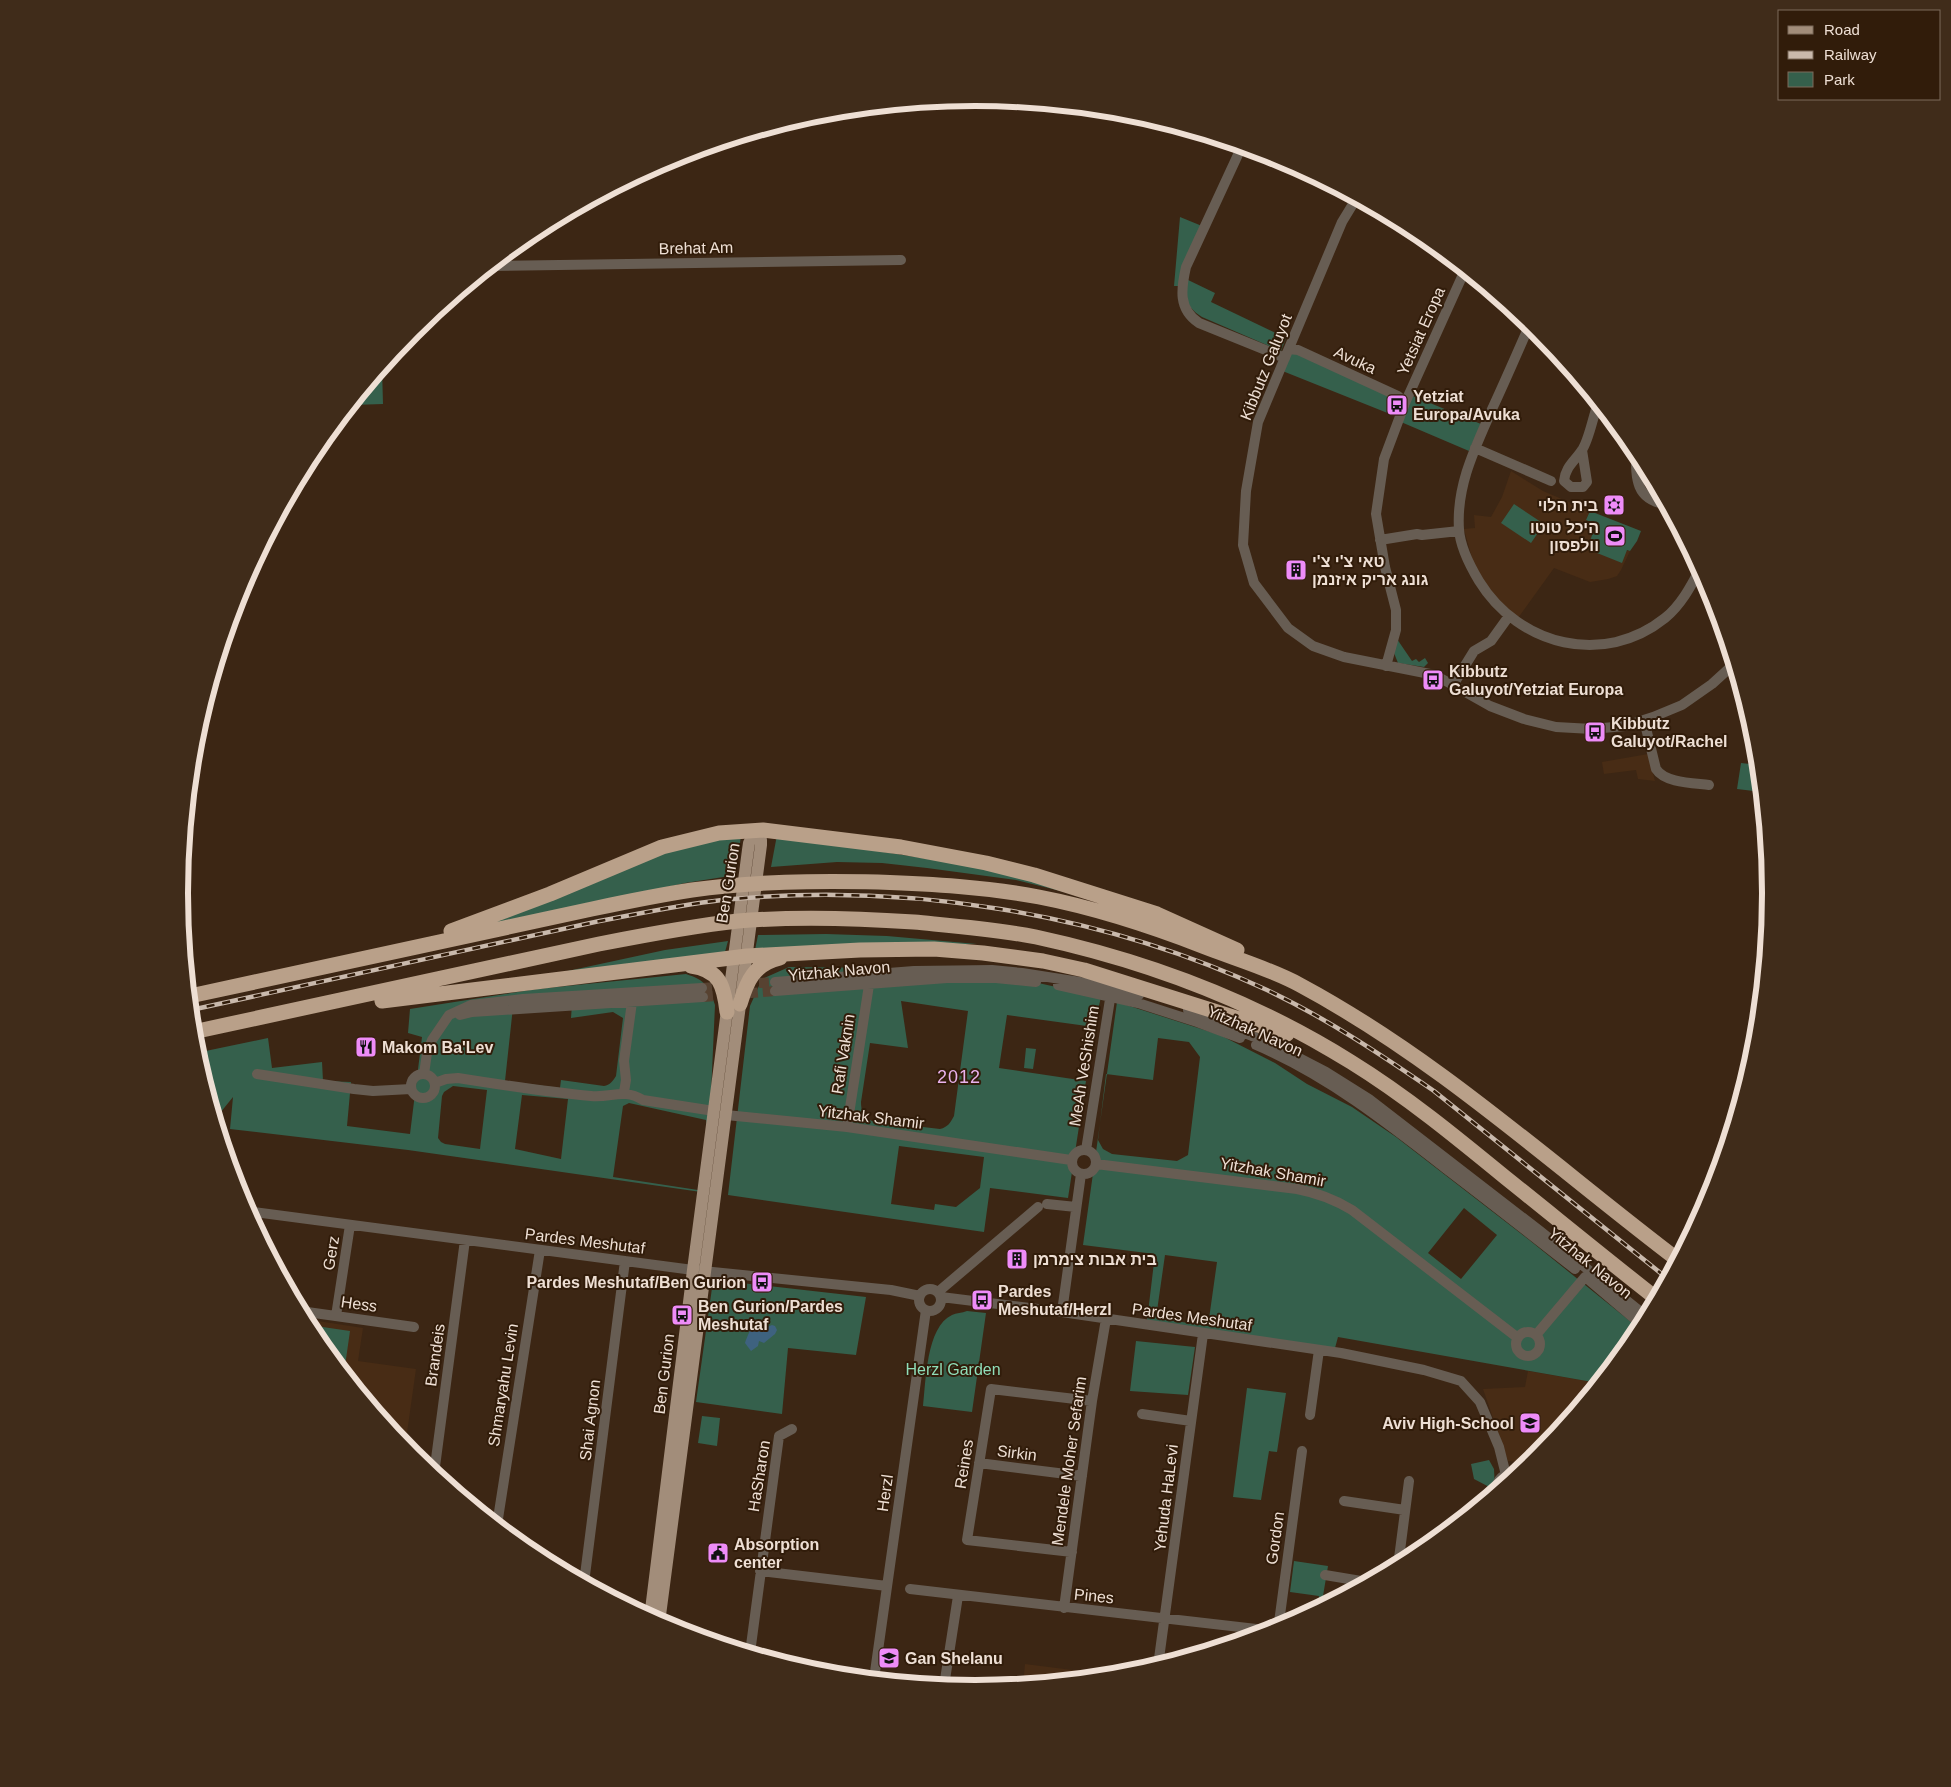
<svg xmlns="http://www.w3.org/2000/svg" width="1951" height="1787" font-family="Arial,Heebo,sans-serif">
  <rect width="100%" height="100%" fill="#3c2614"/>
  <path fill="#482c15" d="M 1511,471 L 1543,491 L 1590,511 L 1586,520 L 1593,523 L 1596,527 L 1587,549 L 1630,551 L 1621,570 L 1617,576 L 1608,579 L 1590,582 L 1554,568 L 1518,618 L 1495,597 L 1474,565 L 1464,529 L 1475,528 L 1474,515 L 1491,517 L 1502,497 Z
    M 1648,754 L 1655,781 L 1638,779 L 1636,770 L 1604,774 L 1602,762 Z
    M 305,1319 L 363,1328 L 358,1361 L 416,1369 L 405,1447 L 314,1336 Z
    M 1528,1371 L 1598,1383 L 1538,1457 L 1528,1465 L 1525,1463 L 1508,1461 L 1483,1389 L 1525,1387 Z
    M 1025,1664 L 1088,1672 L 1087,1679 L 1023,1685 Z"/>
  <path fill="#35604c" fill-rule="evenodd" d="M 1180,217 L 1202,226 L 1181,286 L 1174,286 Z
    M 1186,279 L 1215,293 L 1211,302 L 1286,338 L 1281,351 L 1202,317 C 1185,306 1185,299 1186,279 Z
    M 1289,349 L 1398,396 L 1390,414 L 1280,370 Z
    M 382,368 L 383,404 L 352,405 Z
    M 1413,396 L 1481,424 L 1469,451 L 1401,422 Z
    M 1514,504 L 1544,524 L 1531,543 L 1501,523 Z
    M 1590,511 L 1641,531 L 1637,541 L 1630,551 L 1627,550 L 1622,563 L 1587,549 L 1595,527 L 1592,526 L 1593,523 L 1586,520 Z
    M 1397,639 L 1412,661 L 1416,659 L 1419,662 L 1425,658 L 1428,663 L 1424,667 L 1398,663 L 1394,653 Z
    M 1741,763 L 1759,765 L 1762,792 L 1737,789 Z
    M 741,835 L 736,875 L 685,883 L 461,933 L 664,851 Z
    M 777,835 L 985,868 L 1101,901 L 1016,880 L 927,868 L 882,863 L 837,862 L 771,867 Z
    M 826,934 L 887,936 L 977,944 L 880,944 L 755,950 L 758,935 Z
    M 728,941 L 725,952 L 526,980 L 665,950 Z
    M 789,967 L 975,969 L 1101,997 L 1094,1027 L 1007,1015 L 999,1068 L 1086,1081 L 1068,1198 L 990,1188 L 984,1232 L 728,1195 L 750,1006 L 762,979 ZM 901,1001 L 968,1011 L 954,1116 C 950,1123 948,1127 940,1129 L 872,1121 C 863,1118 861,1110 861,1102 L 870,1043 L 908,1048 ZM 899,1146 L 984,1157 L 980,1188 L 956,1207 L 935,1204 L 934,1210 L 891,1204 Z
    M 686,974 C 705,980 709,986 715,1005 L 710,1116 L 701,1192 L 408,1150 L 230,1129 L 233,1097 L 216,1118 L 196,1053 L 268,1038 L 272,1068 L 322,1062 L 323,1081 L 351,1082 L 347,1126 L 410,1134 L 422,1037 L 408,1033 L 410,1009 L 537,989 ZM 572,1004 L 571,1018 L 613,1012 L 623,1018 L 616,1076 C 613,1081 610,1085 604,1086 L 561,1080 L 560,1088 L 505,1081 L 513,1007 ZM 453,1086 L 487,1090 L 480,1149 L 445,1144 L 441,1142 L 438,1138 L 442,1096 L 444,1092 ZM 522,1095 L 568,1099 L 561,1159 L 515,1149 ZM 629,1103 L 706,1120 L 707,1127 L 698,1190 L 613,1177 L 623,1106 Z
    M 1117,1002 L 1220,1035 L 1275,1063 L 1307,1084 L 1352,1107 L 1396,1137 L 1528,1239 L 1641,1330 L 1637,1336 L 1598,1383 L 1338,1337 L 1335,1348 L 1147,1321 L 1155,1254 L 1083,1245 ZM 1158,1038 L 1189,1042 L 1200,1057 L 1188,1155 L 1177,1161 L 1112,1154 L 1103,1149 L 1098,1140 L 1106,1074 L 1153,1080 ZM 1464,1208 L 1497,1235 L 1461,1279 L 1428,1253 ZM 1165,1255 L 1217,1262 L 1208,1326 L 1156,1318 Z
    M 1026,1048 L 1036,1049 L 1033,1069 L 1024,1068 Z
    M 732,1282 L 866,1297 L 856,1355 L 788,1348 L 782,1414 L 696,1402 L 712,1288 L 720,1283 Z
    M 967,1311 L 986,1313 L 972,1412 L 923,1406 C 926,1382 926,1327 952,1315 C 956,1313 962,1313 967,1311 Z
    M 309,1325 L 350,1331 L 344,1373 L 314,1336 Z
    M 1136,1341 L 1195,1347 L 1188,1395 L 1130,1391 Z
    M 1247,1388 L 1286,1393 L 1277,1452 L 1269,1451 L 1261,1500 L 1233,1497 Z
    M 702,1416 L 720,1418 L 717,1446 L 698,1443 Z
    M 1489,1460 L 1494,1469 L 1495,1490 L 1474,1479 L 1471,1464 Z
    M 1294,1561 L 1328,1566 L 1323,1596 L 1326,1597 L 1326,1605 L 1319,1608 L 1319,1596 L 1290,1592 Z"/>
  <path fill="#3e627f" d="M 772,1325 L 775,1326 L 777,1330 L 775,1334 L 764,1343 L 759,1341 L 758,1346 L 751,1351 L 745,1343 C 754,1317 754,1333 772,1325 Z"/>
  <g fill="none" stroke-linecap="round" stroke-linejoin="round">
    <path stroke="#574231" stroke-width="10" stroke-dasharray="10 5" stroke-linecap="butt" d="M 744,984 L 775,982
      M 702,988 L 727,986
      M 703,997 L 775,991"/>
    <path stroke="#675d53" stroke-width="10" d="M 1242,146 L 1186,267 C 1181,289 1178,309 1199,323 L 1285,358
      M 1356,199 L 1342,222 L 1258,422 L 1246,491 L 1243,545 L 1254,583 L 1288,628 L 1313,646 L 1344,657 L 1435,675 L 1490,706 L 1524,719 L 1556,727 L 1592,729 L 1625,726 L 1653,717 L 1682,705 L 1712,684 L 1734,664
      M 491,266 L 901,260
      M 1530,324 C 1518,351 1506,379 1493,407 C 1476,446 1456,485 1459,529 C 1460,547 1470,566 1479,581 C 1519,646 1604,667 1665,618 C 1681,605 1691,586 1700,569
      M 1289,349 L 1298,350 L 1398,396 L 1405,403
      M 1475,448 L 1551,481
      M 1582,450 L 1587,482 L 1583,487 L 1571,487 L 1564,481 C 1565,467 1575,461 1582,450 C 1589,440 1593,416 1598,404
      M 1636,450 C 1636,476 1634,499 1665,504
      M 1380,540 L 1417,534 L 1422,535 L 1459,531
      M 1386,666 L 1396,630 L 1396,610 L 1385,567 L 1376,514 L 1384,459 L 1405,403 L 1465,270
      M 1453,685 L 1474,651 L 1491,641 L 1509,616
      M 1644,720 L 1656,769 C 1665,783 1693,783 1709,785
      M 775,982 L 914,971 L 992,970 L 1022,973 L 1112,987 L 1139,995
      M 1058,985 L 1138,1003 L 1197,1022 L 1240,1038
      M 775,991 L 947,978 L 996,978 L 1036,982
      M 1188,1010 L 1272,1044 L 1326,1072 L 1369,1099 L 1540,1231 L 1647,1317
      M 460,1015 L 472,1012 L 703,997
      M 1256,1045 C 1327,1075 1389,1124 1449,1171 C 1491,1203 1533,1236 1575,1269
      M411 1086a12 12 0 1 1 24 0a12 12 0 1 1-24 0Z
      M 257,1074 L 354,1089 L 373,1091 L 411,1089
      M 424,1074 L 427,1053 L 432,1040 L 449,1015 L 471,1005 L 523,999 L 702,988
      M 435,1083 L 446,1079 L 458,1078 C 502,1085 547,1092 591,1096 C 612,1098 623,1088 643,1100 L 714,1111
      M 624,1092 L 626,1080 L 624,1061 L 632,1002
      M 726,1115 L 847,1127 L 1071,1160
      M 847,1127 L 869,985
      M1072 1162a12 12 0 1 1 24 0a12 12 0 1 1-24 0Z
      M 1086,1150 L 1111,993
      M 1096,1164 L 1297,1189 C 1318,1193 1334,1199 1352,1210 L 1518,1338
      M 1047,1204 L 1076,1207
      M 247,1211 L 693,1270 L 891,1290 L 920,1296
      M 1590,1281 L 1643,1326
      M919 1300a11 11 0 1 1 22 0a11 11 0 1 1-22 0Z
      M 938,1292 L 1038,1207
      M 941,1297 L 1062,1312 L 1341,1353 L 1424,1370 L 1461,1381 L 1480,1402 L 1499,1447 L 1506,1475
      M 300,1311 L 414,1327
      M 1062,1312 L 1081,1174
      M 336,1316 L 350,1225
      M1516 1344a12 12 0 1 1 24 0a12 12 0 1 1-24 0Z
      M 1536,1335 L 1585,1277
      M 1142,1414 L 1191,1421
      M 1310,1415 L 1319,1350
      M 979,1463 L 1082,1476
      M 434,1474 L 465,1240
      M 1496,1491 C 1497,1479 1503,1472 1515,1475
      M 1344,1501 L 1405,1510
      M 497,1525 L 540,1250
      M 1072,1552 L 967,1540 L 991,1389 L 1092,1401
      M 1398,1566 L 1409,1481
      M 760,1571 L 887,1586
      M 1325,1575 L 1367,1582
      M 584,1583 L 625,1261
      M 910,1589 L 1274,1631
      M 1064,1608 L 1092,1401 L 1106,1319
      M 1278,1630 L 1302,1451
      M 750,1653 L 779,1436 L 792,1429
      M 1158,1666 L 1203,1334
      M 874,1679 L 926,1310
      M 944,1686 L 958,1596"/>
    <path stroke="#a28d7a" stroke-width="12" d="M 650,1618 L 693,1270 L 748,850 L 749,843 L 756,830
      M 659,1623 L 761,845 L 761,840 L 756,830"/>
    <path stroke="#b9a089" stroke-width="15" d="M 451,931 L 550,894 L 662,847 L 719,833 L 763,830 L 901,847 L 986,863 L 1034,875 L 1157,914 L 1237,950
      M 691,966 C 720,970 724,986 727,1012
      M 190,996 L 592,909 C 625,902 659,895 692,890 C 754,881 816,881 878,882 C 932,884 986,887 1039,897 C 1096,908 1151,926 1205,947 C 1236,959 1271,969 1300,985 C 1438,1059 1554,1166 1678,1260
      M 382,1001 L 747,956 L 860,950 L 934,949 L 983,953 L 1043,961 L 1084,970 L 1287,1034
      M 740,1004 C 747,981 754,964 780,958
      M 193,1032 L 599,944 C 645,935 691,926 738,921 C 797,916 855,918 914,922 C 955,926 996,929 1036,937 C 1147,961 1255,1002 1351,1062 C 1406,1096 1456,1137 1506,1178 C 1556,1218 1606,1259 1657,1299"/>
    <g stroke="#c9b9ac" stroke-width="4.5">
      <path id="rail" d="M 191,1010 L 595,922 C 637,914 679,905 722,900 C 904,882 1100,912 1267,990 C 1326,1018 1380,1054 1434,1091 L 1668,1279"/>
    </g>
    <use href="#rail" stroke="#311c0a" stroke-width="2.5" stroke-dasharray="8" stroke-linecap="butt"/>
  </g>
  <defs>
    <g id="bus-square" transform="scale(1.125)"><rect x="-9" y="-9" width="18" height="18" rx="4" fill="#ee8cf8" stroke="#311c0a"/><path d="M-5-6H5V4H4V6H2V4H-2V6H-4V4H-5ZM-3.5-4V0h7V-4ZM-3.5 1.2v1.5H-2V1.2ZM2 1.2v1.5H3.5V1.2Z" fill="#111"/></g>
    <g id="synagogue-square" transform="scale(1.125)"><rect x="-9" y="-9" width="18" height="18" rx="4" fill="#ee8cf8" stroke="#311c0a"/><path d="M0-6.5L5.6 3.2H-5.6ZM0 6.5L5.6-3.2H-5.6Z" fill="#111"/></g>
    <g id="stadium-square" transform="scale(1.125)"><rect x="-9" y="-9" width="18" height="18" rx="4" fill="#ee8cf8" stroke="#311c0a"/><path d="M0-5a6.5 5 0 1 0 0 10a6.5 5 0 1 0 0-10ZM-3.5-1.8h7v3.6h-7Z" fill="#111"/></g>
    <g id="building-square" transform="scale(1.125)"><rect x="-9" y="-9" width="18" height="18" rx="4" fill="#ee8cf8" stroke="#311c0a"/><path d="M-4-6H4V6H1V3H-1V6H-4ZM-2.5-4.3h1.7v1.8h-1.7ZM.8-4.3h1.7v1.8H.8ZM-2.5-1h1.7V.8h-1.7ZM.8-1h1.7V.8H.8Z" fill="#111"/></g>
    <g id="restaurant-square" transform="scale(1.125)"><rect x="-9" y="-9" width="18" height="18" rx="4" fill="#ee8cf8" stroke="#311c0a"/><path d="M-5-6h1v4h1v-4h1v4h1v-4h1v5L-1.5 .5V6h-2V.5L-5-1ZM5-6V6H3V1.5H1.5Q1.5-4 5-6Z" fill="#111"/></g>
    <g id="school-square" transform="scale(1.125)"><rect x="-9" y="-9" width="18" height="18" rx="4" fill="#ee8cf8" stroke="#311c0a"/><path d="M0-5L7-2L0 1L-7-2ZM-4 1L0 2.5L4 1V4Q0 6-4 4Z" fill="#111"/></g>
    <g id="civic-square" transform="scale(1.125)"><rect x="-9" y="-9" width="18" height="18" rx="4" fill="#ee8cf8" stroke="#311c0a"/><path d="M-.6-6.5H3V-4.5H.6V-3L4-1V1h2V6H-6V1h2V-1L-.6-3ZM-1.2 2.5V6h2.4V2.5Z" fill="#111"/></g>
  </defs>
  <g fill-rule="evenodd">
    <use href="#bus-square" x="1397" y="405"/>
    <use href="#synagogue-square" x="1614" y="505"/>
    <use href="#stadium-square" x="1615" y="536"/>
    <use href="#building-square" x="1296" y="570"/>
    <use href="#bus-square" x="1433" y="680"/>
    <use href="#bus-square" x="1595" y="732"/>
    <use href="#restaurant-square" x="366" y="1047"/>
    <use href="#building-square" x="1017" y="1259"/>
    <use href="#bus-square" x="762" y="1282"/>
    <use href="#bus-square" x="982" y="1300"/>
    <use href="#bus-square" x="682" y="1315"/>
    <use href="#school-square" x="1530" y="1423"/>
    <use href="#civic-square" x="718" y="1553"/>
    <use href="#school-square" x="889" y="1658"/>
  </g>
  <g text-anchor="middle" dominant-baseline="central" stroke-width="4" stroke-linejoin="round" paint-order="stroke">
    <g font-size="16" fill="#eedfd4" stroke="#311c0a">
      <text transform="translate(696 248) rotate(-1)">Brehat Am</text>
      <text transform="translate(1421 331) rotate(-66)">Yetsiat Eropa</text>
      <text transform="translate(1355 360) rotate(25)">Avuka</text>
      <text transform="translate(1266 367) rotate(-68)">Kibbutz Galuyot</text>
      <text transform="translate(728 883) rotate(-81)">Ben Gurion</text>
      <text transform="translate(839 971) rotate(-5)">Yitzhak Navon</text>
      <text transform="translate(1255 1031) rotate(24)">Yitzhak Navon</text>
      <text transform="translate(843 1054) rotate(-81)">Rafi Vaknin</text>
      <text transform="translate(1084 1066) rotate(-81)">MeAh VeShishim</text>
      <text transform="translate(871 1117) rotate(7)">Yitzhak Shamir</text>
      <text transform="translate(1273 1172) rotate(10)">Yitzhak Shamir</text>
      <text transform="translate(585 1241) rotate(7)">Pardes Meshutaf</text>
      <text transform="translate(331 1253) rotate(-81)">Gerz</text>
      <text transform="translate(1590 1263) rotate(39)">Yitzhak Navon</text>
      <text transform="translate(359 1304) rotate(8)">Hess</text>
      <text transform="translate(1192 1317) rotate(8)">Pardes Meshutaf</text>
      <text transform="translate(435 1355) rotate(-82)">Brandeis</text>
      <text transform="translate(664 1374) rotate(-83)">Ben Gurion</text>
      <text transform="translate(503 1385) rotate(-81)">Shmaryahu Levin</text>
      <text transform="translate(590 1420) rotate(-83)">Shai Agnon</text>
      <text transform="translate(1017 1453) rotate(7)">Sirkin</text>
      <text transform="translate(1069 1461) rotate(-82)">Mendele Moher Sefarim</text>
      <text transform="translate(964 1464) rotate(-81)">Reines</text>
      <text transform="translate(759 1476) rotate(-81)">HaSharon</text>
      <text transform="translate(885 1493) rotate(-82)">Herzl</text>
      <text transform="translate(1166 1498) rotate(-83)">Yehuda HaLevi</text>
      <text transform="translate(1275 1538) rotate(-82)">Gordon</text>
      <text transform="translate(1094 1596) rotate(6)">Pines</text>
    </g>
    <g font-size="16" font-weight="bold" fill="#eedfd4" stroke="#311c0a" text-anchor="start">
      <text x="1413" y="396">Yetziat<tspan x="1413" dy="18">Europa/Avuka</tspan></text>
      <text x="1598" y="505" text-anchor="end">בית הלוי</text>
      <text x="1599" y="527" text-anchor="end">היכל טוטו<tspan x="1599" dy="18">וולפסון</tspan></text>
      <text x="1312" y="561">טאי צ'י צ'י<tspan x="1312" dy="18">גונג אריק איזנמן</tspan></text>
      <text x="1449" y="671">Kibbutz<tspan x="1449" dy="18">Galuyot/Yetziat Europa</tspan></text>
      <text x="1611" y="723">Kibbutz<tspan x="1611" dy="18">Galuyot/Rachel</tspan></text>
      <text x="382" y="1047">Makom Ba'Lev</text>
      <text x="1033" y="1259">בית אבות צימרמן</text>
      <text x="746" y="1282" text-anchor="end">Pardes Meshutaf/Ben Gurion</text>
      <text x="998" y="1291">Pardes<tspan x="998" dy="18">Meshutaf/Herzl</tspan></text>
      <text x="698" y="1306">Ben Gurion/Pardes<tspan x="698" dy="18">Meshutaf</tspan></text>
      <text x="1514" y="1423" text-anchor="end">Aviv High-School</text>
      <text x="734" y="1544">Absorption<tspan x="734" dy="18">center</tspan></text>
      <text x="905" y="1658">Gan Shelanu</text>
    </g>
    <g font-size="16" fill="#90deb9" stroke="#311c0a">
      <text x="953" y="1369">Herzl Garden</text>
    </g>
    <g font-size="18" letter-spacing="1" fill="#e9b2ed" stroke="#311c0a">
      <text x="959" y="1077">2012</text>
    </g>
  </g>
  <path d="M0 0H1951V1787H0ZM188 893a787 787 0 1 1 1574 0a787 787 0 1 1-1574 0Z" fill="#402c1a" fill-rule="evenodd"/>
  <path fill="none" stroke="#eedfd4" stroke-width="6" d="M188 893a787 787 0 1 1 1574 0a787 787 0 1 1-1574 0Z"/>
  <rect x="1778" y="10" width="162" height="90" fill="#311c0a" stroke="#7d6a5b"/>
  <rect x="1788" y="26" width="25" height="8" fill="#a28d7a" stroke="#7d6a5b"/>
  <text x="1824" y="35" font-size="15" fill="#eedfd4">Road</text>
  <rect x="1788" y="51" width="25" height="8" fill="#c9b9ac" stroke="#7d6a5b"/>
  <text x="1824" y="60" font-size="15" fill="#eedfd4">Railway</text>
  <rect x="1788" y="72" width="25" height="15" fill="#35604c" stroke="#7d6a5b"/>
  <text x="1824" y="85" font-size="15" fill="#eedfd4">Park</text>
</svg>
